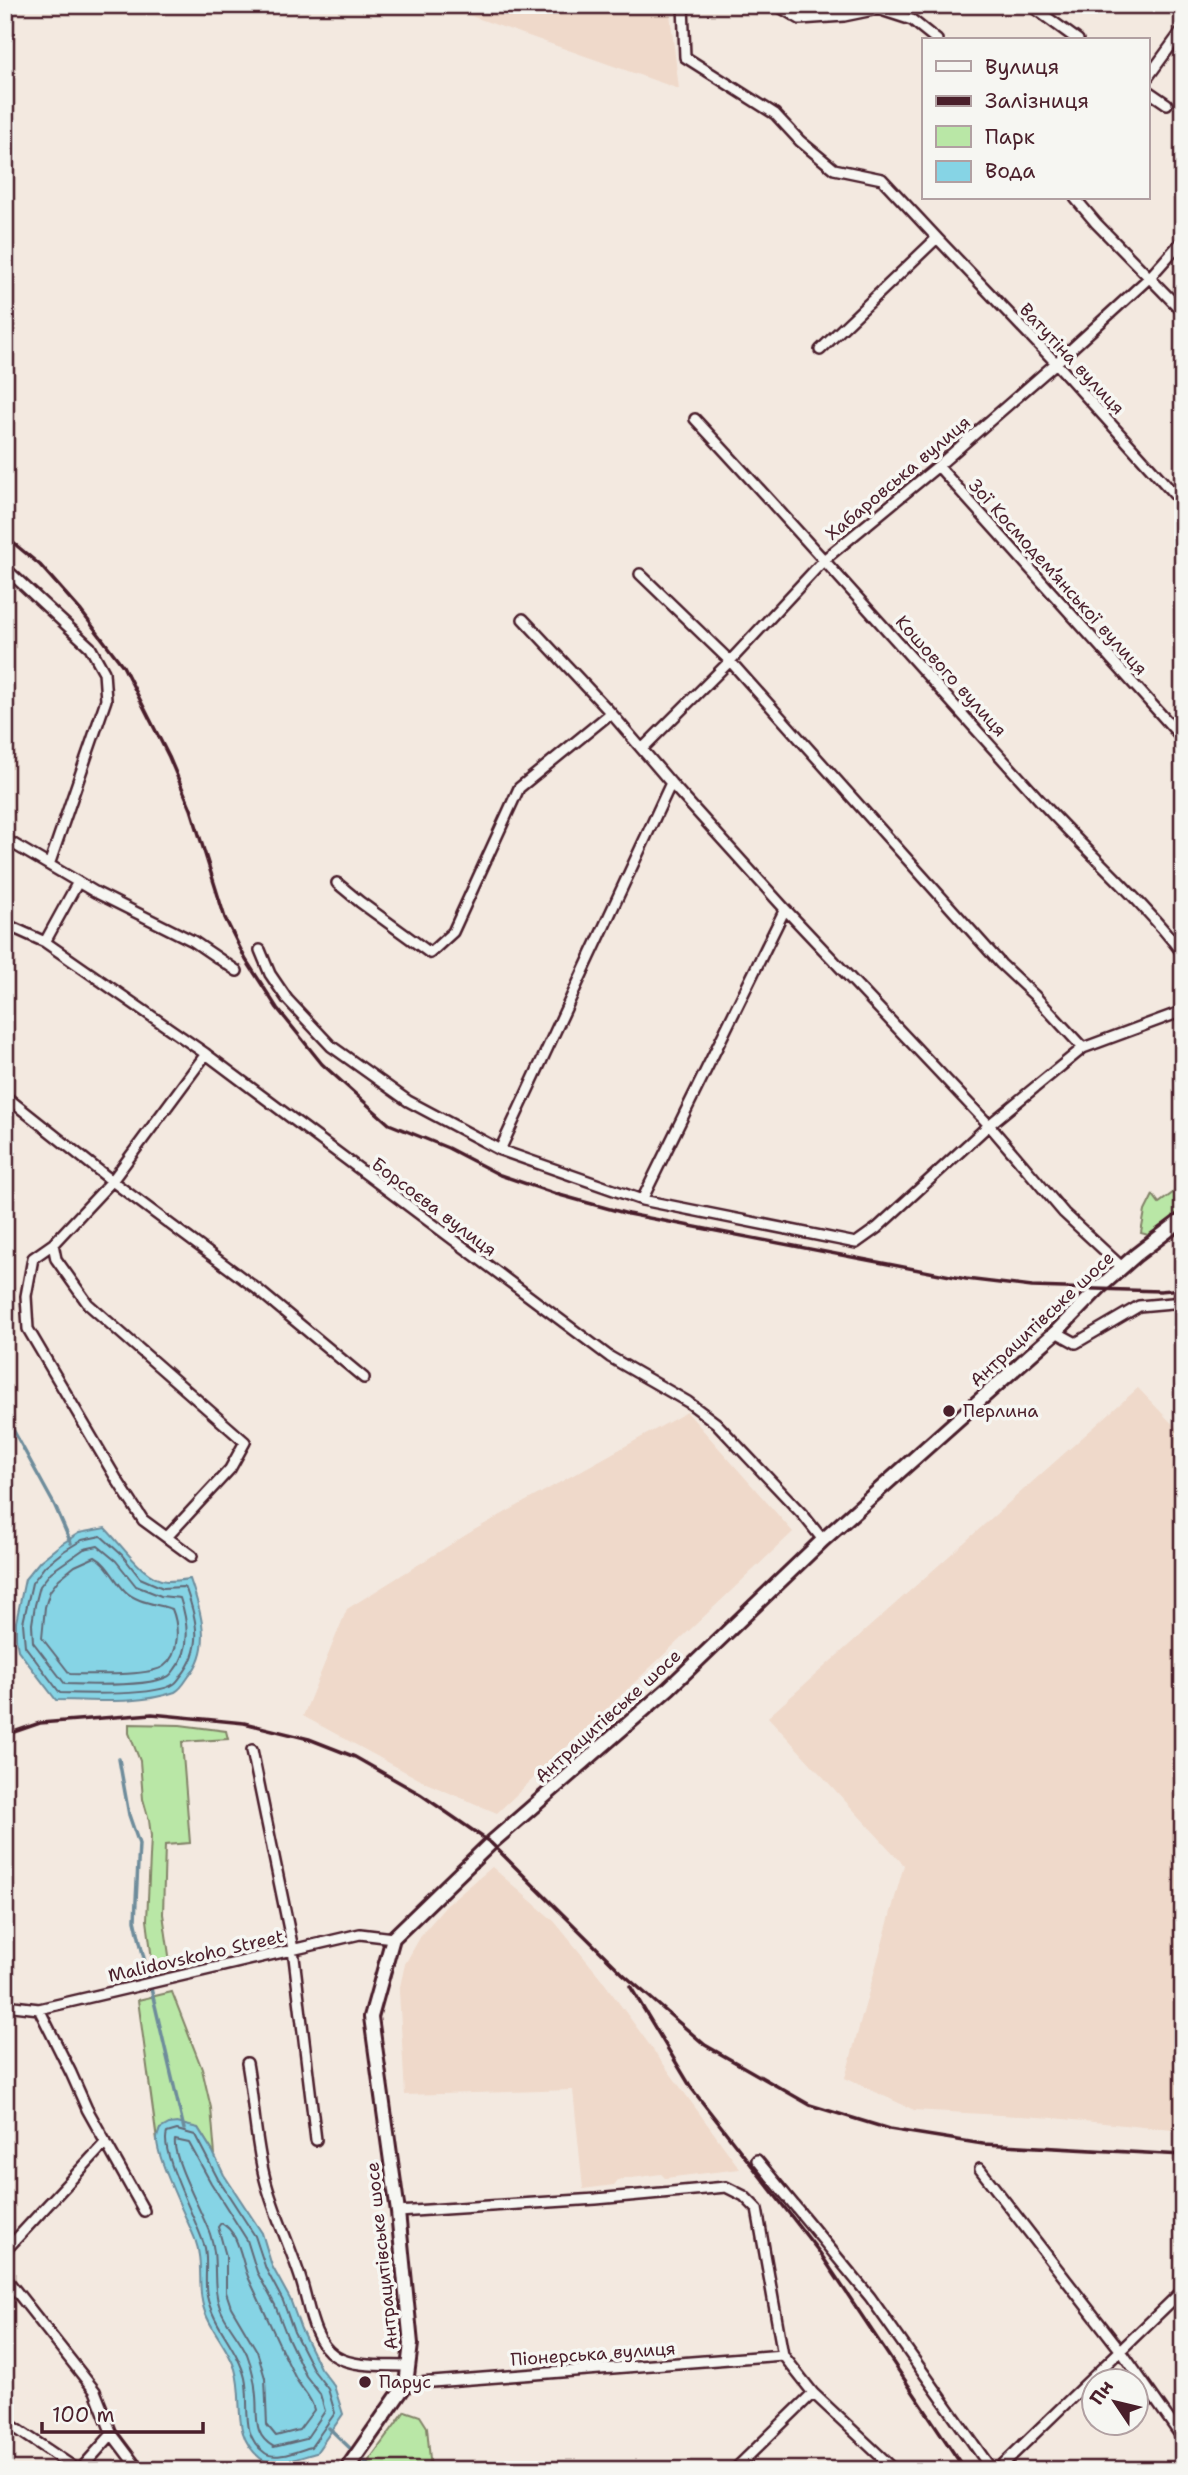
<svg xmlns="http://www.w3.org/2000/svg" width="1188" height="2475" font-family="'Shantell Sans',sans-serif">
  <rect width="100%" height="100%" fill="#f3e9e0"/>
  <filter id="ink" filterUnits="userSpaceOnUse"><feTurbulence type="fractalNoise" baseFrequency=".0143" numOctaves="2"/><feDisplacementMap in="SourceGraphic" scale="14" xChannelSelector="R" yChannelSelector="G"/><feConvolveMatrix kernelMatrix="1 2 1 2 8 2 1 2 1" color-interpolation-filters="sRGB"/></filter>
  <g filter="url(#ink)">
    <path fill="#efd9ca" d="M 440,5 L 669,5 L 679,89 Z
      M 1138,1388 L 1183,1435 L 1183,2131 L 1054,2118 L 914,2110 L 845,2078 L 904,1865 L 768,1717 Z
      M 687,1412 L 793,1532 L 497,1813 L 426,1783 L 303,1716 L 347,1609 L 474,1530 Z
      M 492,1867 L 554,1921 L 600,1977 L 740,2169 L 665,2178 L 661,2174 L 618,2180 L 614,2185 L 583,2189 L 573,2090 L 405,2095 L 399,1991 L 405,1964 L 422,1934 L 446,1906 Z"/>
    <path fill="#b9e7a6" stroke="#828368" stroke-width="2" d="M 1183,1174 L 1183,1210 L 1148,1235 L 1141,1233 L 1145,1211 L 1153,1195 L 1159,1203 L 1181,1187 L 1176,1176 Z
      M 129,1724 L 180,1725 L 226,1731 L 228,1739 L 182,1742 L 190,1843 L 165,1845 L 163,1914 L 170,1962 L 153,1968 L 147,1920 L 151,1836 L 149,1820 L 143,1799 L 140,1761 L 129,1733 Z
      M 172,1992 L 202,2069 L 211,2108 L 215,2155 L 198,2128 L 160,2129 L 157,2140 L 138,2000 Z
      M 405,2411 L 420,2416 L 427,2427 L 431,2470 L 362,2470 Z"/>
    <path fill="#86d4e5" stroke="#6e8c9b" stroke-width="2" d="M 105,1528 C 122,1545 144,1580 167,1581 C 175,1581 183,1580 190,1579 C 201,1611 213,1648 189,1676 C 185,1682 181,1689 175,1692 C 138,1705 94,1700 56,1700 L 18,1650 L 16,1639 L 16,1622 L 25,1579 L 40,1561 L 60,1545 L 79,1533 Z
      M 177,2123 L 198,2128 L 213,2152 L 224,2175 L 262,2233 L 272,2266 L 290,2299 L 301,2329 L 320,2368 L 334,2386 L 343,2414 L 316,2453 C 300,2457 274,2469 260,2458 C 230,2433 245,2402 235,2369 C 229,2350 215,2335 207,2317 C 195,2291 205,2265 195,2239 C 187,2219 156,2157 157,2139 C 157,2136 159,2132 160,2129 L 169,2124 Z"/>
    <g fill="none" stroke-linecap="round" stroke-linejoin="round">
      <path stroke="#626775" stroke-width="2" d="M 101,1536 L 122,1555 L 140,1578 L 163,1588 L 183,1587 L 186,1589 C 197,1620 204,1648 181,1676 C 179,1679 177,1682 174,1684 C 157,1696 83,1694 60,1693 L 25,1646 L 23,1623 L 32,1583 L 45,1566 L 64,1551 L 82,1540 Z
        M 98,1546 L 116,1561 L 136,1586 L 161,1596 L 180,1598 C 188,1622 192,1649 175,1669 C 173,1672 170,1676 167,1677 C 146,1687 90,1685 65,1684 L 33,1642 L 32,1624 L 35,1605 L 40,1586 L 51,1572 L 84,1549 Z
        M 95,1557 C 108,1564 114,1580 125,1591 C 137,1603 158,1604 172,1609 C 179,1626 180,1654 164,1666 C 149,1677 90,1674 70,1674 L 42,1638 L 45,1607 L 50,1591 L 59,1579 L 75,1566 Z
        M 177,2130 L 195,2135 L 218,2179 L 255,2236 L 266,2269 L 283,2301 L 294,2332 L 314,2371 L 328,2389 L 335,2413 L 311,2447 C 299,2450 276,2461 265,2453 C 239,2434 251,2405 245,2378 C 238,2348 213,2326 207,2296 C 204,2280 208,2264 205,2248 C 199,2224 159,2152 167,2133 Z
        M 175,2140 L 189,2143 L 211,2183 L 247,2240 L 257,2272 L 275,2305 L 287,2336 L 306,2376 L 320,2394 L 325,2411 L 306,2439 L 274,2447 C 252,2435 258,2416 256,2396 C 255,2382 252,2367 247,2354 C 240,2338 226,2324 220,2308 C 211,2284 219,2259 210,2234 C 203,2214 172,2158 175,2140 Z
        M 221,2223 C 240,2232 241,2262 249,2279 C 265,2312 279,2345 295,2377 C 301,2389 312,2397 314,2410 L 299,2430 L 276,2436 L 267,2425 L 265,2378 L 257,2351 L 231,2307 L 226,2292 L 226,2256 L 218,2227 Z"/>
      <path stroke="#6e8c9b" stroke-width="3.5" d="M 5,1415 L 55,1506 L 71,1543
        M 119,1759 L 129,1815 L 139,1844 L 135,1920 L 184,2129
        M 329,2428 L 354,2452
        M 360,2457 L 374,2470"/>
      <g stroke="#4a1f2b" stroke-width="14">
        <path id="minor" d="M 683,5 L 685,57 L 775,114 L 800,141 L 834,169 L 882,179 L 937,238 L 820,350
          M 776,5 L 800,19 L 844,16 L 878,9 L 912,20 L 937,40
          M 1030,5 L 1078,40
          M 1148,77 L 1183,29
          M 1148,91 L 1167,104
          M 1075,198 L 1096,223 L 1183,312
          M 937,238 L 1056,363 L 1183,504
          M 695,419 C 813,546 928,677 1045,806 C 1091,856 1142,900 1183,954
          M 938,466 L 1183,739
          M 5,568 L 90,647 L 104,672 L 106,700 L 49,865
          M 640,574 L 730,661 L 1001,964 L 1034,995 L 1083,1048
          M 523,619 L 611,713 L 671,783 L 785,909 L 989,1125 L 1064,1213 L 1123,1268
          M 642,749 L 730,661 L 825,559 L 938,466 L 1056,363 L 1150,277 L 1183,240
          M 5,839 L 95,892 L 193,941 L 237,971
          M 337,883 L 360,902 L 430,953 L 453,932 L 519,788 L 611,713
          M 5,924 L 45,942 L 206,1054 L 610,1357 L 688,1402 L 716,1423 L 804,1516 L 823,1540
          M 45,942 L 78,882
          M 260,950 L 270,974 L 287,999 L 331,1046 L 408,1101 L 500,1150 L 642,1200 L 856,1243 L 877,1228 L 989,1125 L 1083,1048 L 1183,1011
          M 5,1096 L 112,1181 L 257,1289 L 364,1378
          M 500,1150 L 671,783
          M 642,1200 L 785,909
          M 53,1244 L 33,1258 L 26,1296 L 28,1329 L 117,1480 L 143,1520 L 192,1556
          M 1056,1332 L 1076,1343 L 1139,1306 L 1183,1302
          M 167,1537 L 230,1469 L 245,1442 L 88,1304 L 56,1259 L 53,1244 L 112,1181 L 206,1054
          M 252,1750 L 293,1949 L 316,2140
          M 5,2005 L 39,2009 L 360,1934 L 393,1938
          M 39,2009 L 71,2073 L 87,2109 L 144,2211
          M 247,2063 C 254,2102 255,2141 265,2179 C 274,2214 290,2245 301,2280 C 309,2304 312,2341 335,2356 C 354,2368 387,2365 408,2366
          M 757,2160 L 870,2297 L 992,2470
          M 980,2169 L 1121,2351 L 1183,2439
          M 398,2212 L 596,2199 L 726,2187 L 744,2196 L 757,2209 L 783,2355 L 813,2393 L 895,2470
          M 5,2251 L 106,2142
          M 5,2277 L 95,2391 L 112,2434 L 139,2470
          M 406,2384 L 783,2355
          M 5,2421 L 78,2470
          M 80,2470 L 112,2434
          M 734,2470 L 813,2393
          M 997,2470 L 1183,2290"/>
      </g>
      <g stroke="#4a1f2b" stroke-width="18">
        <path id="secondary" d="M 346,2470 L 406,2384 L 411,2344 L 398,2212 L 371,2017 L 393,1938 L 491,1843 L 669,1688 L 823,1540 L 1056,1332 L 1100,1287 L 1136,1255 L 1183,1219"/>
      </g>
      <use href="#minor" stroke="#f6f6f2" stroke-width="9"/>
      <use href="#secondary" stroke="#f6f6f2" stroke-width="12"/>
      <path stroke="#4a1f2b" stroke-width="3.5" d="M 5,536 L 40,565 L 81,611 L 123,666 L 169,757 L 191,809 L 225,918 L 246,960 L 277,1008 L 322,1064 L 389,1124 L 448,1148 L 500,1175 L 556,1194 L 628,1214 L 966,1279 L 1032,1287 L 1160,1291 L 1183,1289
        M 5,1735 L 40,1723 L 152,1714 L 244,1723 L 309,1739 L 355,1757 L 420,1794 L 491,1843 L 623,1974 L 705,2045 L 810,2105 L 889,2129 L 983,2144 L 1183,2155
        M 630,1986 L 692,2089 L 820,2253 L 965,2470"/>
    </g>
  </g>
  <g fill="#4a1f2b" stroke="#f6f6f2" stroke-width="2.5">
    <circle cx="949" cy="1411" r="7"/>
    <circle cx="365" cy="2382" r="7"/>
  </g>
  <g text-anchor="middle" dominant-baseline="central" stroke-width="7" stroke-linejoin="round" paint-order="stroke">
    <g font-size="18" fill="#4a1f2b" stroke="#f6f6f2">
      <text transform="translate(1072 359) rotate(47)">Ватутіна вулиця</text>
      <text transform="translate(898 478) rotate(-40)">Хабаровська вулиця</text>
      <text transform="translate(1058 577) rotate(48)">Зої Космодем’янської вулиця</text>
      <text transform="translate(951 676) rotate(48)">Кошового вулиця</text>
      <text transform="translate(434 1207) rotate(37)">Борсоєва вулиця</text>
      <text transform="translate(1042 1319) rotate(-43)">Антрацитівське шосе</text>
      <text transform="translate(608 1716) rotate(-42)">Антрацитівське шосе</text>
      <text transform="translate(196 1956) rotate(-13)">Malidovskoho Street</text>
      <text transform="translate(382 2256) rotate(-96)">Антрацитівське шосе</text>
      <text transform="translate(593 2354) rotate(-4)">Піонерська вулиця</text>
    </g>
    <g font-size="18" fill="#4a1f2b" stroke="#f6f6f2" text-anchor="start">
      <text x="963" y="1411">Перлина</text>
      <text x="379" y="2382">Парус</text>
    </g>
  </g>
  <rect width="1188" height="2475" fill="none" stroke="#f6f6f2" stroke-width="28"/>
  <rect x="14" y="14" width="1160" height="2447" fill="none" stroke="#4a1f2b" stroke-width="2.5" filter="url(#ink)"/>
  <rect x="922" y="38" width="228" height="161" fill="#f6f6f2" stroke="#b1a0a2" stroke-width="2"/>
  <rect x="936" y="61" width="35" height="10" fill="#f6f6f2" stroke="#b1a0a2" stroke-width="2"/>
  <text x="985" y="74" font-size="21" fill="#4a1f2b">Вулиця</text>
  <rect x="936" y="96" width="35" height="10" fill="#4a1f2b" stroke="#b1a0a2" stroke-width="2"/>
  <text x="985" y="108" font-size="21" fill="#4a1f2b">Залізниця</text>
  <rect x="936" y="126" width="35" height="21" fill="#b9e7a6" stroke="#b1a0a2" stroke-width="2"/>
  <text x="985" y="144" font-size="21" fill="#4a1f2b">Парк</text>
  <rect x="936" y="161" width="35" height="21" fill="#86d4e5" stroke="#b1a0a2" stroke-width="2"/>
  <text x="985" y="178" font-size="21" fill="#4a1f2b">Вода</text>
  <g transform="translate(1115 2402) rotate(305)"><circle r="33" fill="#f6f6f2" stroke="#b1a0a2" stroke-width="2"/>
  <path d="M0-5L12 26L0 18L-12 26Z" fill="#4a1f2b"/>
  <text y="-10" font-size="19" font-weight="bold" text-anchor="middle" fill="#4a1f2b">Пн</text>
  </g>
  <path d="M42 2422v10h161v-10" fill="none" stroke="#4a1f2b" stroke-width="3.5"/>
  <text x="52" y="2422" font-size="21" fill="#4a1f2b" stroke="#f6f6f2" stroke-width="5" paint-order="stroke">100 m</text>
</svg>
